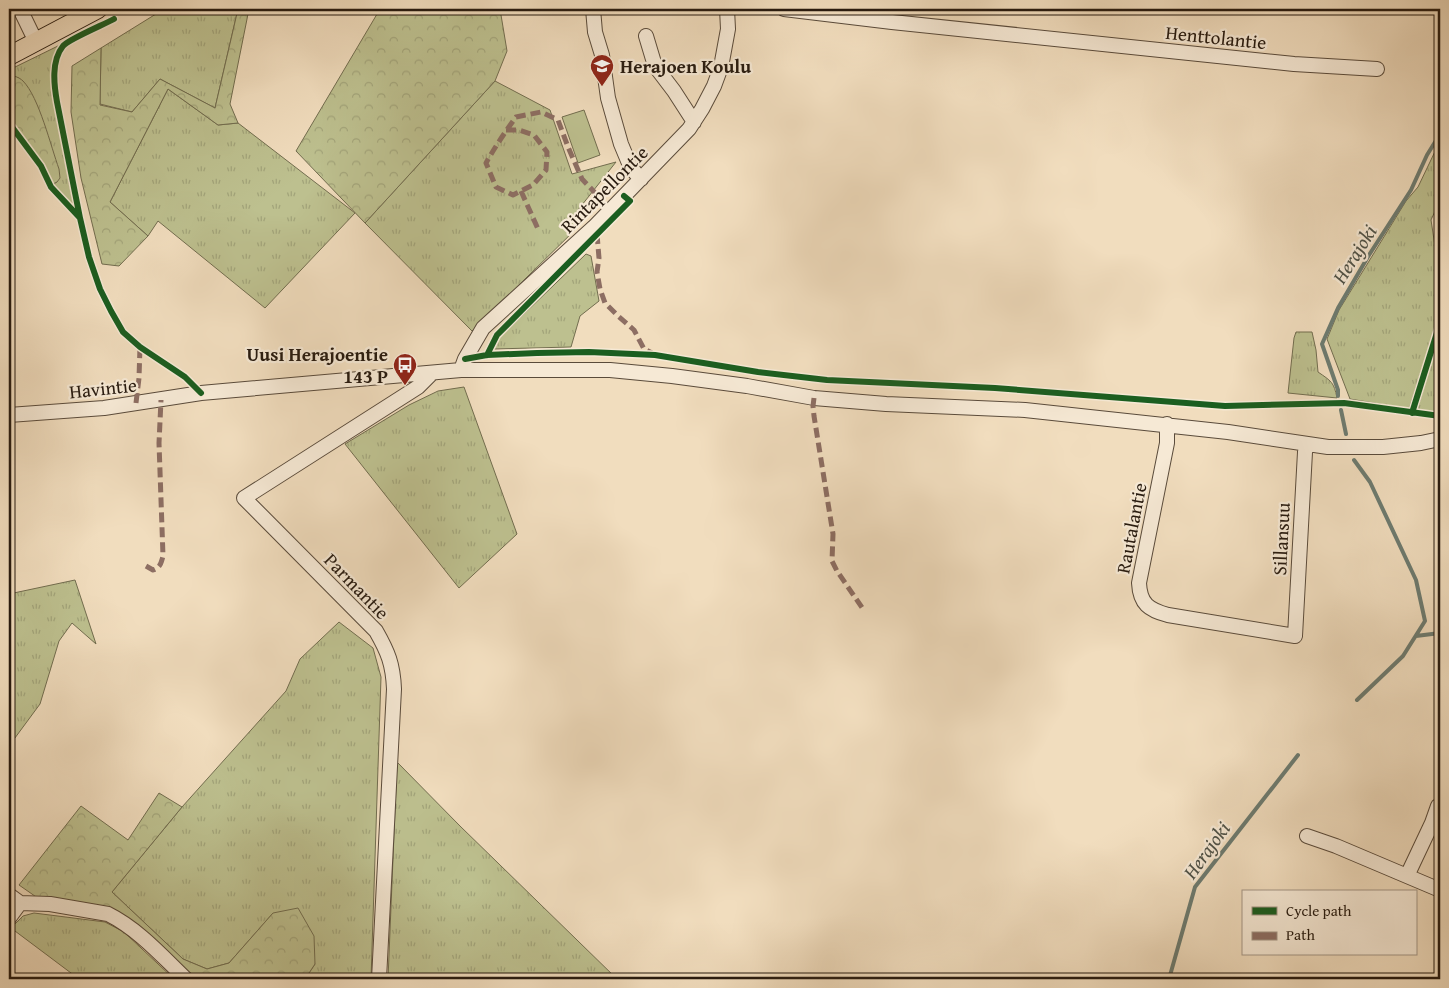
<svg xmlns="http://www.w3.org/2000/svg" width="1449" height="988" font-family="'Gentium Book Plus',serif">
  <defs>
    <pattern id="grass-tufts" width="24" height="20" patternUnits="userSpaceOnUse" patternTransform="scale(1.25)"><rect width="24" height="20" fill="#bdc08f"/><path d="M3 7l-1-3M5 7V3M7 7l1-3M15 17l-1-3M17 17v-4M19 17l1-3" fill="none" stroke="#a2a47a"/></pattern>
    <pattern id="forest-crowns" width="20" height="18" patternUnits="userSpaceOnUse" patternTransform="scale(1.25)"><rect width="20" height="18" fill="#bdc08f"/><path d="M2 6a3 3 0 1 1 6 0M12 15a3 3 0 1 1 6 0" fill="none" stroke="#a2a47a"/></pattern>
  </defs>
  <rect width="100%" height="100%" fill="#f1ddbe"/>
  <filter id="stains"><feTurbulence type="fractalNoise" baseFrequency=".004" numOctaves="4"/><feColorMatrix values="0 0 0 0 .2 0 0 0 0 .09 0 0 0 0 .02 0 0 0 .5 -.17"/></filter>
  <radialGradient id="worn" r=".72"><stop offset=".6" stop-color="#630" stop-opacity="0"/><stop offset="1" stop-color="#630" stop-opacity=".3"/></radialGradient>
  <path fill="url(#grass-tufts)" stroke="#726d4f" d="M 164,9 L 238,9 L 215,108 L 160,79 L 132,112 L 100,104 L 101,48 Z
    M 60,45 C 51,59 51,72 52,88 L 74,207 L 60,194 L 53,184 L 57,182 L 27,87 L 19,78 L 9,75 L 9,70 Z
    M 495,81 L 550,110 L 572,174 L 616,162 L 574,215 L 579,226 L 472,331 L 365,223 Z
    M 168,89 L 218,125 L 238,123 L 355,213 L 265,308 L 158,221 L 148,236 L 110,202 Z
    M 1440,141 L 1440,200 L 1431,220 L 1440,279 L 1440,315 L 1438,320 L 1409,409 L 1350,399 L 1327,339 L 1339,310 L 1406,201 L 1418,187 Z
    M 586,254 L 591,256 L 599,301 L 580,316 L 571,347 L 493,349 L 498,339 Z
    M 1296,332 L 1312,332 L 1316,350 L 1318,372 C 1331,381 1334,382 1337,398 L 1288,393 L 1294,338 Z
    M 1440,332 L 1440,412 L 1417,410 Z
    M 464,387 L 517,534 L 459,588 L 345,444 L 409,405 L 438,391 Z
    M 75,580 L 96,644 L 72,623 L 59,641 L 40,704 L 9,746 L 9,594 Z
    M 339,622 L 373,648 L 381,677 L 371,979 L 305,979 L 315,964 L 273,913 L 229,963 L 207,969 L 183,959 L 112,892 L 182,807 L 286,691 L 300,659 Z
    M 397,762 L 460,826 L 617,979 L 388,979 Z
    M 34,913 L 105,922 L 124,932 L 174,979 L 79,979 L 11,928 L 23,916 Z"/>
  <path fill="url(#forest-crowns)" stroke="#726d4f" d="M 238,9 L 249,9 L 230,104 L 238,123 L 218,125 L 168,89 L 110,202 L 148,236 L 119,266 L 102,264 L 81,178 L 71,112 L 72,66 L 101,48 L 100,105 L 132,112 L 160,79 L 215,108 Z
    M 380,9 L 500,9 L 507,51 L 495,81 L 365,223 L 296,151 Z
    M 9,75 C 14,76 19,77 23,81 C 39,97 51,147 59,169 L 60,178 L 57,182 L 53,184 L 39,157 L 9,118 Z
    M 159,793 L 182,807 L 112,892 L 183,959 L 207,969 L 229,963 L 273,913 L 298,908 L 314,936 L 315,964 L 305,979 L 189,979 L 129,923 L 42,901 L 19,885 L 81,806 L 128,840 Z"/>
  <path fill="#bdc08f" stroke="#726d4f" d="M 584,110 L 600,155 L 578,163 L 562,117 Z"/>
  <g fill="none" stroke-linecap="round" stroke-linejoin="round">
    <path stroke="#6d7b70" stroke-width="4" d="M 1338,396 L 1338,390 L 1322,344 L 1338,308 L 1369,255 L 1411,190 L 1427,155 L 1440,134
      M 1341,410 L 1346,434
      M 1354,460 L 1370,482 L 1416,580 L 1425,621 L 1403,656 L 1357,700
      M 1416,636 L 1440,633
      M 1169,979 L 1195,887 L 1298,755"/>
    <g stroke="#5a4b3b" stroke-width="16">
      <path id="minor" d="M 20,9 L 36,42
        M 593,9 L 595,32 L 602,55 L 608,98 L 621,144 L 631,168 L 641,179
        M 784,9 L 892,22 L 1294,64 L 1377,69
        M 646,36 L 655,66 L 674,91 L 694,122
        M 461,370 L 465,359 L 483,328 L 594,227 L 689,129 L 702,109 L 714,86 L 721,67 L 728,29 L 727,9
        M 9,415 L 104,408 L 201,393 L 461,370 L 610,370 L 672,376 L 747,386 L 814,398 L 886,404 L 1025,410 L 1228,432 L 1328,447 L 1383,447 L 1421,443 L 1440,439
        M 1167,424 L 1167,443 L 1139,583 C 1140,604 1149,610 1168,615 L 1295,636 L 1305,452 L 1307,444
        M 1307,836 L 1336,846 L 1440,890
        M 1407,876 L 1432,823 L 1438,806
        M 9,895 L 20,903 L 50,904 L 108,914 C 138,929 162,956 186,979
        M 9,918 L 20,903
        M 379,979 L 394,689 C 393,664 388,652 376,631 L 244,498 L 418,387 L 432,373"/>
    </g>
    <g stroke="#271a0f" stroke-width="20">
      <path id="major" d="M 9,56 L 98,9"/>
    </g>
    <use href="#minor" stroke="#f6e9d5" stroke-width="14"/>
    <use href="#major" stroke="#f1ddbe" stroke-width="18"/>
    <path stroke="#8d6e63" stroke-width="5" stroke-dasharray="10 5" stroke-linecap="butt" d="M 506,130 L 519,130 L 534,135 L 547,152 L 546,170 L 533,185 L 513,195 L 496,187 L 486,163 C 495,147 505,132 516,117 L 541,112 L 558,120 L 568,147 L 582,179 L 599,197
      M 521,191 L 538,229
      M 597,234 L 599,258 L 597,272 L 600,289 L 605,303 L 617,315 L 634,330 L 644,349 L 652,353
      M 814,398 L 813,406 L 814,416 L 833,534 L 832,561 L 837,571 L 863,609
      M 136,403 L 139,378 L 140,347
      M 146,566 L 153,570 C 161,567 161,563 163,556 L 159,443 L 161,400"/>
    <g stroke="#f6e9d5" stroke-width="9">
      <path id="cycleway" d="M 9,123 L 41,166 L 51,187 L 80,218 L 89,257 L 100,289 L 111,311 L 123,332 L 140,347 L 185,377 L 201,393
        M 80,218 L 57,102 C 54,85 51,61 63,46 C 67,40 105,24 114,19
        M 487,355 L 497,335 L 630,201 L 624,196
        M 465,359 L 487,355 L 537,353 L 589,352 L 655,355 L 758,372 L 827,380 L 995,388 L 1225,406 L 1344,403 L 1440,416
        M 1412,413 L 1440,323"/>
    </g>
    <use href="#cycleway" stroke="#1b5e20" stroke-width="6"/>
  </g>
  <defs>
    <g id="school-pin" transform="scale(1.25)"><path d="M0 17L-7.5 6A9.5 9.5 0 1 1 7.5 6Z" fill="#8f2418" stroke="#f6e9d5"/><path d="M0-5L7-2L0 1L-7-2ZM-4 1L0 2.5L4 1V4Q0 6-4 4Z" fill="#fff"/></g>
    <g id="bus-pin" transform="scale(1.25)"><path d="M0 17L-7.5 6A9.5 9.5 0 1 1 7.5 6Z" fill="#8f2418" stroke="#f6e9d5"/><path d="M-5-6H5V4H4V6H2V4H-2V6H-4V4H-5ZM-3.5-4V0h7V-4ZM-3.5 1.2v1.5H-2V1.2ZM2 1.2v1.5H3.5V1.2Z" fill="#fff"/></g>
  </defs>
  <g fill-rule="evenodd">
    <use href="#school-pin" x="602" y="66"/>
    <use href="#bus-pin" x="405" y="365"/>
  </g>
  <g text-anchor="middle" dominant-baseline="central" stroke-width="4.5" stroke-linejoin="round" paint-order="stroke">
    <g font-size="19" fill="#271a0f" stroke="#f6e9d5">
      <text transform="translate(1216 37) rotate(6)">Henttolantie</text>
      <text transform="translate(604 189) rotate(-45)">Rintapellontie</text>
      <text transform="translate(103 388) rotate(-6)">Havintie</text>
      <text transform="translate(1131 528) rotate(-79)">Rautalantie</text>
      <text transform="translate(1281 539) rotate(-87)">Sillansuu</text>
      <text transform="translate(357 586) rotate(46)">Parmantie</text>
    </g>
    <g font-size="19" font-weight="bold" fill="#271a0f" stroke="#f6e9d5" text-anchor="start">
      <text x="620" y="66">Herajoen Koulu</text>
      <text x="388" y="354" text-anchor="end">Uusi Herajoentie<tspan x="388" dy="22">143 P</tspan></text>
    </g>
    <g font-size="20" font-style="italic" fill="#505348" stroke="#f6e9d5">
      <text transform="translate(1354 254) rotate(-58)">Herajoki</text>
      <text transform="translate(1206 850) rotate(-54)">Herajoki</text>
    </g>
  </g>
  <rect width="1449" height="988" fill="none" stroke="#f1ddbe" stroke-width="30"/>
  <rect x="10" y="10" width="1429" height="968" fill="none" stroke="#271a0f" stroke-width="2.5"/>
  <rect x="15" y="15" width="1419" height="958" fill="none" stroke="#271a0f"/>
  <rect x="1242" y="890" width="175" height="65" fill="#f6e9d5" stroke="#a39686"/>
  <rect x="1252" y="907" width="25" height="8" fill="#1b5e20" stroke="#a39686"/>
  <text x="1286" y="916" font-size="15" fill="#271a0f">Cycle path</text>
  <rect x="1252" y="932" width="25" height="8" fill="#8d6e63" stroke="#a39686"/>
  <text x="1286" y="940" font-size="15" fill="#271a0f">Path</text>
  <rect width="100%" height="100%" filter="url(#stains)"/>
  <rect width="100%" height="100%" fill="url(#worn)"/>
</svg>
